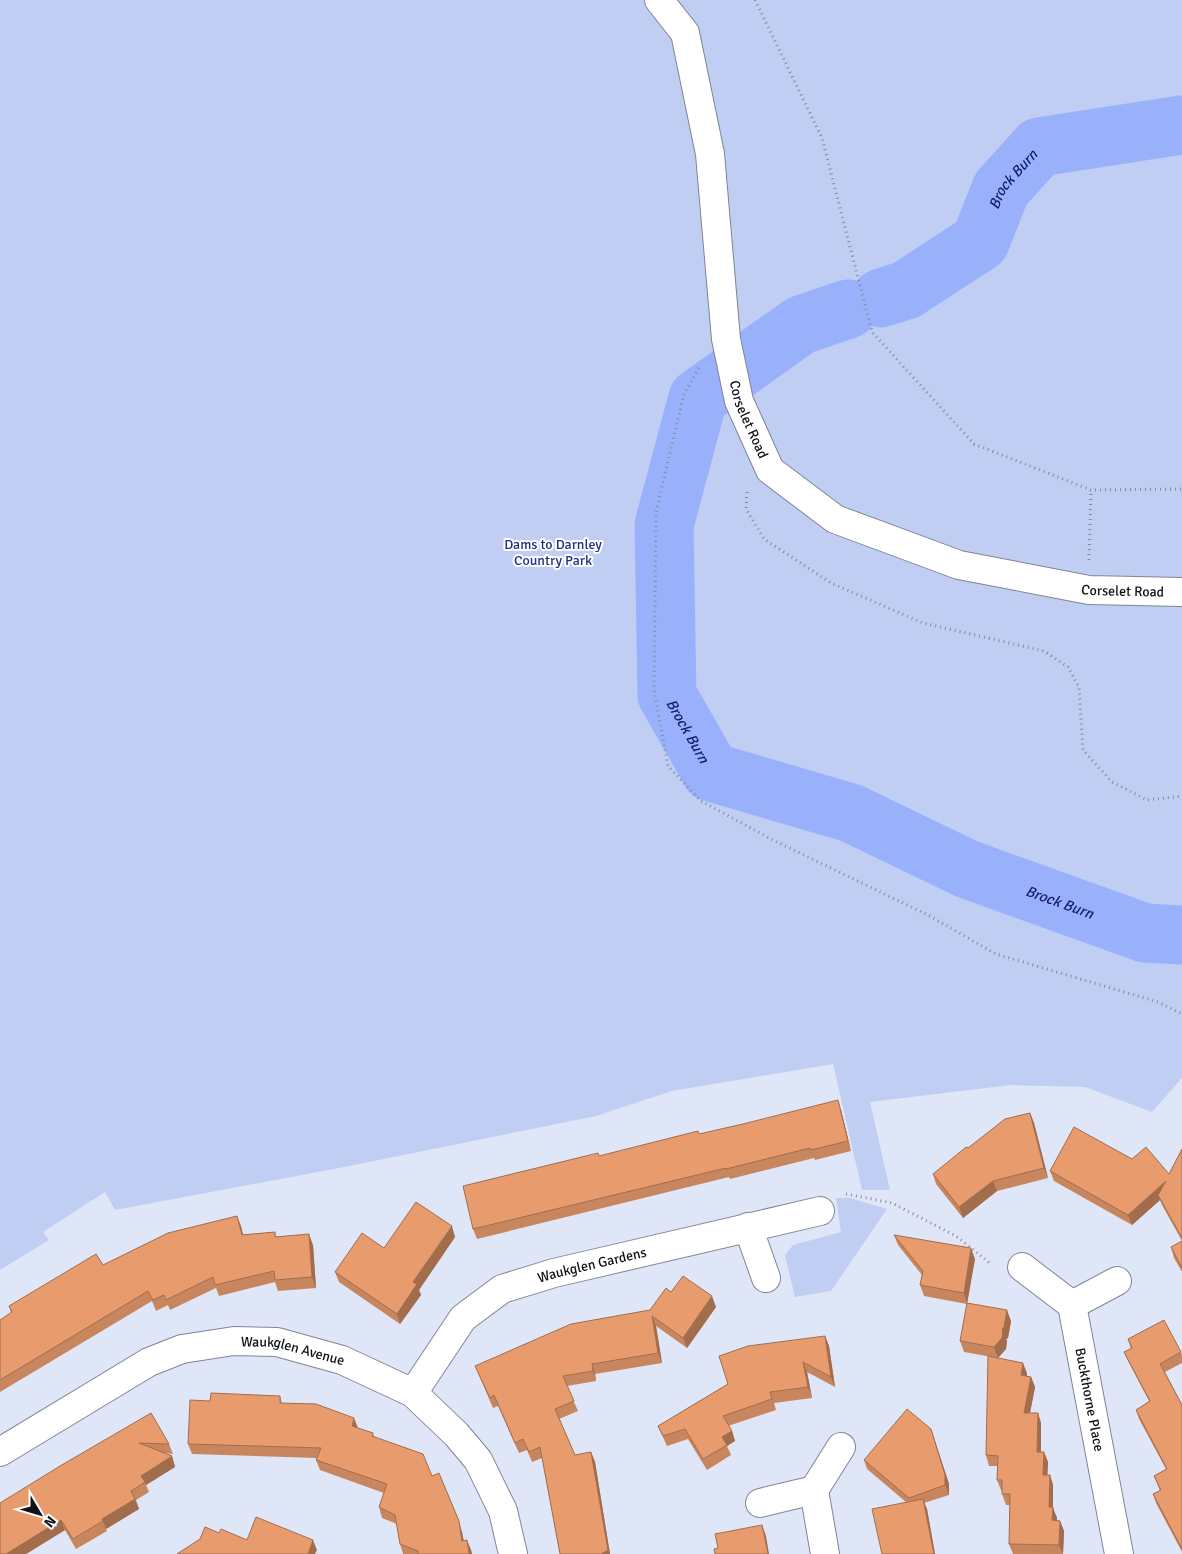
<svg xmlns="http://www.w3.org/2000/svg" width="1182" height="1554" font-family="Signika,sans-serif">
  <rect width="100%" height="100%" fill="#dfe6f8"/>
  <path fill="#c0cef4" d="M 0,0 L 1182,0 L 1182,1078 L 1152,1112 L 1085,1087 L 1011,1085 L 870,1102 L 890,1190 L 862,1190 L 833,1064 L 672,1091 L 596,1116 L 339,1168 L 115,1210 L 105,1192 L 43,1232 L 49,1240 L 0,1270 Z
    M 836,1198 L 850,1198 L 887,1209 L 831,1291 L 795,1297 L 785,1255 L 793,1245 L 841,1232 Z"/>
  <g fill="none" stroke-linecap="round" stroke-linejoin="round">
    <g stroke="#99b1fb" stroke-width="59">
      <path id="s1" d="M 881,298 L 906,290 L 980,242 L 1001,189 L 1039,147 L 1182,125"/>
      <path id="s2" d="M 848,309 L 801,325 L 698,398 L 664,525 L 667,695 L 711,772 L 851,813 L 967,869 L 1145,933 L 1182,935"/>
    </g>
    <g stroke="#7f8596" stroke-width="30">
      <g id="street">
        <path id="s3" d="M 659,0 L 685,33 L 710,154 L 726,339 L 739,401 L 770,470 L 835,519 L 959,565 L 1089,590 L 1182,592"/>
        <path d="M 748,1227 L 766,1278"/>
        <path id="s4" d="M 1022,1267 L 1072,1305 L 1119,1554"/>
        <path d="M 1072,1305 L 1117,1281"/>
        <path id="s5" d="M 413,1393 L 463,1318 L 502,1289 L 554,1273 L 820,1211"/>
        <path id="s6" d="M 0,1452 L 149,1362 L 182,1349 L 234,1341 L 277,1342 L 342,1360 L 413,1393 L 456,1434 L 478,1460 L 503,1511 L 513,1554"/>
        <path d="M 814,1490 L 825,1554"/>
        <path d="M 760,1503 L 814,1490 L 841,1447"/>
      </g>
    </g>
    <path stroke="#868a97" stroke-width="3" stroke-dasharray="1 4" stroke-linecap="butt" d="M 755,0 L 822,138 L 872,332 L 974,444 L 1091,490 L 1182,489
      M 699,368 L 684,394 L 656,512 L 654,690 L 668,766 L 701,801 L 773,840 L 928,915 L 996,954 L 1158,1002 L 1182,1014
      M 747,492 L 746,509 L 764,539 L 831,583 L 923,623 L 1044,651 L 1068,667 L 1079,687 L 1083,750 L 1112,782 L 1147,800 L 1182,796
      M 1089,560 L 1091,490
      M 846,1194 L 892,1203 L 956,1236 L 991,1264"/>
    <use href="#street" stroke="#fff" stroke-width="28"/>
  </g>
  <path fill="#c8865f" d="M 841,1110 L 851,1151 L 815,1160 L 814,1158 L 730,1179 L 729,1177 L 477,1239 L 473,1229 L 600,1156 L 699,1134 Z
    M 1030,1113 L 1034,1123 L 1048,1178 L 997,1191 L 963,1218 L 936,1184 L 933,1174 L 968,1148 Z
    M 1182,1149 L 1182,1272 L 1174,1258 L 1171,1247 L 1182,1241 L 1162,1205 L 1160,1200 L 1132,1225 L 1054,1181 L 1050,1171 L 1132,1159 L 1169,1174 Z
    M 237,1216 L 243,1235 L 275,1232 L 276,1237 L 313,1245 L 316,1288 L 278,1291 L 275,1282 L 219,1296 L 216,1288 L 170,1310 L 168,1305 L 156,1311 L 152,1301 L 0,1392 L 0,1320 L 11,1313 L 9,1306 L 103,1265 Z
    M 894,1235 L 975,1259 L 967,1303 L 1011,1321 L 1008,1338 L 1006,1339 L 1007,1341 L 1006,1349 L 998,1358 L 964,1352 L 960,1341 L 967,1304 L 924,1296 L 920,1285 L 922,1275 L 898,1245 Z
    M 455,1237 L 419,1290 L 421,1295 L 400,1324 L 339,1282 L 335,1272 L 384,1248 Z
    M 671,1292 L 716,1307 L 687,1348 L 656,1326 L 662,1363 L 595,1374 L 596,1381 L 567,1386 L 578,1411 L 559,1419 L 575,1455 L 591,1452 L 595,1462 L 610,1554 L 560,1554 L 542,1458 L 532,1462 L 527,1450 L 519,1453 L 498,1406 L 493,1408 L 475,1366 L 650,1310 Z
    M 825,1336 L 829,1346 L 835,1387 L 807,1372 L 812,1398 L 774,1403 L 776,1410 L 728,1426 L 732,1431 L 735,1441 L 727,1446 L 731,1455 L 707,1470 L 688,1439 L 667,1446 L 658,1426 L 728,1384 Z
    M 1128,1339 L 1181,1352 L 1182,1355 L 1182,1363 L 1165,1372 L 1182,1405 L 1182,1552 L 1156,1503 L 1153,1494 L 1160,1491 L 1154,1476 L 1166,1469 L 1139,1419 L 1136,1410 L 1149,1401 L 1128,1361 L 1124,1352 L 1131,1349 Z
    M 1027,1373 L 1027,1376 L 1031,1377 L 1035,1387 L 1030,1413 L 1038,1413 L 1041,1423 L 1041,1452 L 1044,1452 L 1048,1462 L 1047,1475 L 1050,1475 L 1053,1485 L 1053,1508 L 1057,1518 L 1056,1520 L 1060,1521 L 1064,1531 L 1063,1554 L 1013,1554 L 1009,1544 L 1010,1505 L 1006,1505 L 1002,1494 L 1002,1490 L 1001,1490 L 997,1480 L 998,1466 L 989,1466 L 986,1455 Z
    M 280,1396 L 282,1403 L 373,1433 L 374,1437 L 432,1476 L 462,1532 L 464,1541 L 471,1550 L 472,1554 L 403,1554 L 400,1544 L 397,1524 L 382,1518 L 379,1507 L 384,1493 L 320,1470 L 316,1460 L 317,1458 L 192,1454 L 188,1444 L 210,1401 Z
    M 151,1413 L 169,1444 L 173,1454 L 164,1453 L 172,1456 L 175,1467 L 146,1485 L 149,1492 L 136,1500 L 139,1509 L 106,1529 L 107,1531 L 76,1549 L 65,1530 L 26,1554 L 0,1554 Z
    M 931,1429 L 949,1484 L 949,1495 L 924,1503 L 927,1509 L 935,1554 L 882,1554 L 906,1502 L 867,1469 L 864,1460 Z"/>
  <path fill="#a26d4d" d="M 838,1100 L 841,1110 L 851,1151 L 848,1141 Z
    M 1030,1113 L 1034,1123 L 1048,1178 L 1044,1168 Z
    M 993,1181 L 997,1191 L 963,1218 L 959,1207 Z
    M 1166,1181 L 1158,1195 L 1160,1200 L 1132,1225 L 1128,1215 Z
    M 237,1216 L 241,1226 L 246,1246 L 242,1235 Z
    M 452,1226 L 455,1237 L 419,1290 L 421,1295 L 400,1324 L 397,1314 L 413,1282 Z
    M 309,1234 L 313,1245 L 316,1288 L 312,1277 Z
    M 971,1248 L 975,1259 L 967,1304 L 964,1293 Z
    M 712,1296 L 716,1307 L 687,1348 L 683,1338 Z
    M 1007,1310 L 1011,1321 L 1008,1338 L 1006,1339 L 1007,1341 L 1006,1349 L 998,1358 L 994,1347 L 1002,1329 Z
    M 652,1316 L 656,1326 L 662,1363 L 658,1353 Z
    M 825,1336 L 829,1346 L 835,1387 L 831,1377 Z
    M 803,1362 L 807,1372 L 812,1398 L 808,1387 Z
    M 1023,1363 L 1027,1373 L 1025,1386 L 1021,1375 Z
    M 592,1364 L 595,1374 L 596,1381 L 593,1371 Z
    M 1031,1377 L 1035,1387 L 1028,1423 L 1024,1413 Z
    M 1038,1413 L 1041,1423 L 1041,1462 L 1037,1452 Z
    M 354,1418 L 358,1428 L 352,1426 Z
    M 931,1429 L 949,1484 L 949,1495 L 945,1485 Z
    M 732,1431 L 735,1441 L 727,1446 L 722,1437 Z
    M 591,1452 L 595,1462 L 610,1554 L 601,1554 Z
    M 1044,1452 L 1048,1462 L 1047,1485 L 1043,1475 Z
    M 172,1456 L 175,1467 L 146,1485 L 141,1476 Z
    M 1050,1475 L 1053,1485 L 1053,1508 L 1057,1518 L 1056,1531 L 1049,1507 Z
    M 135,1499 L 139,1509 L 106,1529 L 102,1519 Z
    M 923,1499 L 927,1509 L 935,1554 L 934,1554 Z
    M 61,1520 L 65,1530 L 26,1554 L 6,1554 Z
    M 459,1521 L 462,1532 L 465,1551 L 462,1541 Z
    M 1060,1521 L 1064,1531 L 1063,1554 L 1059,1545 Z
    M 762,1525 L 766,1536 L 769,1554 L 768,1554 Z
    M 313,1540 L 317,1550 L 315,1554 L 308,1554 Z
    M 467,1540 L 471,1550 L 472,1554 L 469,1554 Z"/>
  <path fill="#e89c6e" stroke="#a26d4d" d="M 838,1100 L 848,1141 L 811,1150 L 810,1148 L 726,1169 L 726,1168 L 473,1229 L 463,1186 L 598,1153 L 599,1156 L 698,1131 L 699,1134 L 743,1124 Z
    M 1030,1113 L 1044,1168 L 993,1181 L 959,1207 L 933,1174 L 965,1148 L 967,1147 L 968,1148 L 1005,1119 Z
    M 1074,1127 L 1132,1159 L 1146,1147 L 1169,1174 L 1182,1149 L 1182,1238 L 1158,1195 L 1166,1181 L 1128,1215 L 1050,1171 Z
    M 416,1202 L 452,1226 L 413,1282 L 417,1284 L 397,1314 L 335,1272 L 362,1233 L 384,1248 Z
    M 237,1216 L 242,1235 L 275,1232 L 275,1237 L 309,1234 L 312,1277 L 275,1280 L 274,1271 L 215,1285 L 213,1277 L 166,1300 L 164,1295 L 153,1300 L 148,1291 L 0,1380 L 0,1320 L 12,1312 L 9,1306 L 96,1254 L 103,1265 L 168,1233 Z
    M 894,1235 L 971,1248 L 964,1293 L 920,1285 L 923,1271 Z
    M 1182,1241 L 1182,1268 L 1171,1247 Z
    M 683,1276 L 712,1296 L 683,1338 L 652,1316 L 658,1353 L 592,1364 L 593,1371 L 563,1376 L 574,1401 L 555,1409 L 575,1455 L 591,1452 L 608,1550 L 601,1554 L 560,1554 L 540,1447 L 529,1452 L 523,1439 L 515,1443 L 494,1395 L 490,1398 L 475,1366 L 571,1324 L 650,1310 L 666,1288 L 671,1292 Z
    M 967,1303 L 1007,1310 L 1004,1327 L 1002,1329 L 1003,1330 L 1002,1338 L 994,1347 L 960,1341 Z
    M 1164,1320 L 1181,1352 L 1160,1364 L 1182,1405 L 1182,1549 L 1153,1494 L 1161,1490 L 1154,1476 L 1167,1469 L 1136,1410 L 1150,1401 L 1124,1352 L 1132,1348 L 1128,1339 Z
    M 825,1336 L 831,1377 L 803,1362 L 808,1387 L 770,1392 L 772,1399 L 723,1416 L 732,1431 L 722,1437 L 727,1445 L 703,1459 L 685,1429 L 663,1436 L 658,1426 L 728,1384 L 719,1356 L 748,1346 Z
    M 988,1356 L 1023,1363 L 1021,1375 L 1031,1377 L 1024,1413 L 1038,1413 L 1037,1452 L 1044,1452 L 1043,1475 L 1050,1475 L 1049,1507 L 1053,1507 L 1052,1520 L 1060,1521 L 1059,1545 L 1009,1544 L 1010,1494 L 1002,1494 L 1002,1480 L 997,1480 L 998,1456 L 986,1455 Z
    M 211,1393 L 280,1396 L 280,1403 L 316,1404 L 354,1418 L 352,1426 L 373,1433 L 372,1436 L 423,1454 L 432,1476 L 439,1473 L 459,1521 L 462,1541 L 467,1540 L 469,1554 L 418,1554 L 418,1551 L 400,1544 L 395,1515 L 379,1507 L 387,1484 L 316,1460 L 321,1448 L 188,1444 L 190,1400 L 210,1401 Z
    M 907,1409 L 931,1429 L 945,1475 L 945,1485 L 909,1498 L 864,1460 Z
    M 151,1413 L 169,1444 L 139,1443 L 172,1456 L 141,1476 L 145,1482 L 131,1491 L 135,1499 L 102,1519 L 103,1521 L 73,1539 L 61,1520 L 6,1554 L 0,1554 L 0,1503 L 60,1466 Z
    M 923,1499 L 934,1554 L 882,1554 L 872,1509 Z
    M 256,1517 L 313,1540 L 308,1554 L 177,1554 L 200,1539 L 205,1527 L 219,1533 L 221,1529 L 247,1540 Z
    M 762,1525 L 768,1554 L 715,1554 L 714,1549 L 718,1548 L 715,1534 Z"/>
  <g text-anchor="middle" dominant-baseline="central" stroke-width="4" stroke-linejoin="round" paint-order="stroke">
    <g font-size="14" fill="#0f1117" stroke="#fff">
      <text stroke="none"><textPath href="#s3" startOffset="435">Corselet Road</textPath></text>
      <text stroke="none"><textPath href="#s3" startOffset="870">Corselet Road</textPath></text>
      <text stroke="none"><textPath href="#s5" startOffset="232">Waukglen Gardens</textPath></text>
      <text stroke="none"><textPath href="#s6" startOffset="322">Waukglen Avenue</textPath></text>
      <text stroke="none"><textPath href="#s4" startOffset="159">Buckthorne Place</textPath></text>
    </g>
    <g font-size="14" fill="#202f81" stroke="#fff">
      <text x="553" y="544">Dams to Darnley<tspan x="553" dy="16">Country Park</tspan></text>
    </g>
    <g font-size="15" font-style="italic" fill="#141d6f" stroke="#fff">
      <text stroke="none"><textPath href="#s1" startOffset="186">Brock Burn</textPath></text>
      <text stroke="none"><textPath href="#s2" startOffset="519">Brock Burn</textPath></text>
      <text stroke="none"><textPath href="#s2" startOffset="939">Brock Burn</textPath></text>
    </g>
  </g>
  <g transform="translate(40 1514) rotate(128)" stroke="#ffffff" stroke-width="4" paint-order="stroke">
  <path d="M0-4L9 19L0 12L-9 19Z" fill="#0f1117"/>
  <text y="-8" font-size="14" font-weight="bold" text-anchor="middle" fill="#0f1117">N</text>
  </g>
</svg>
